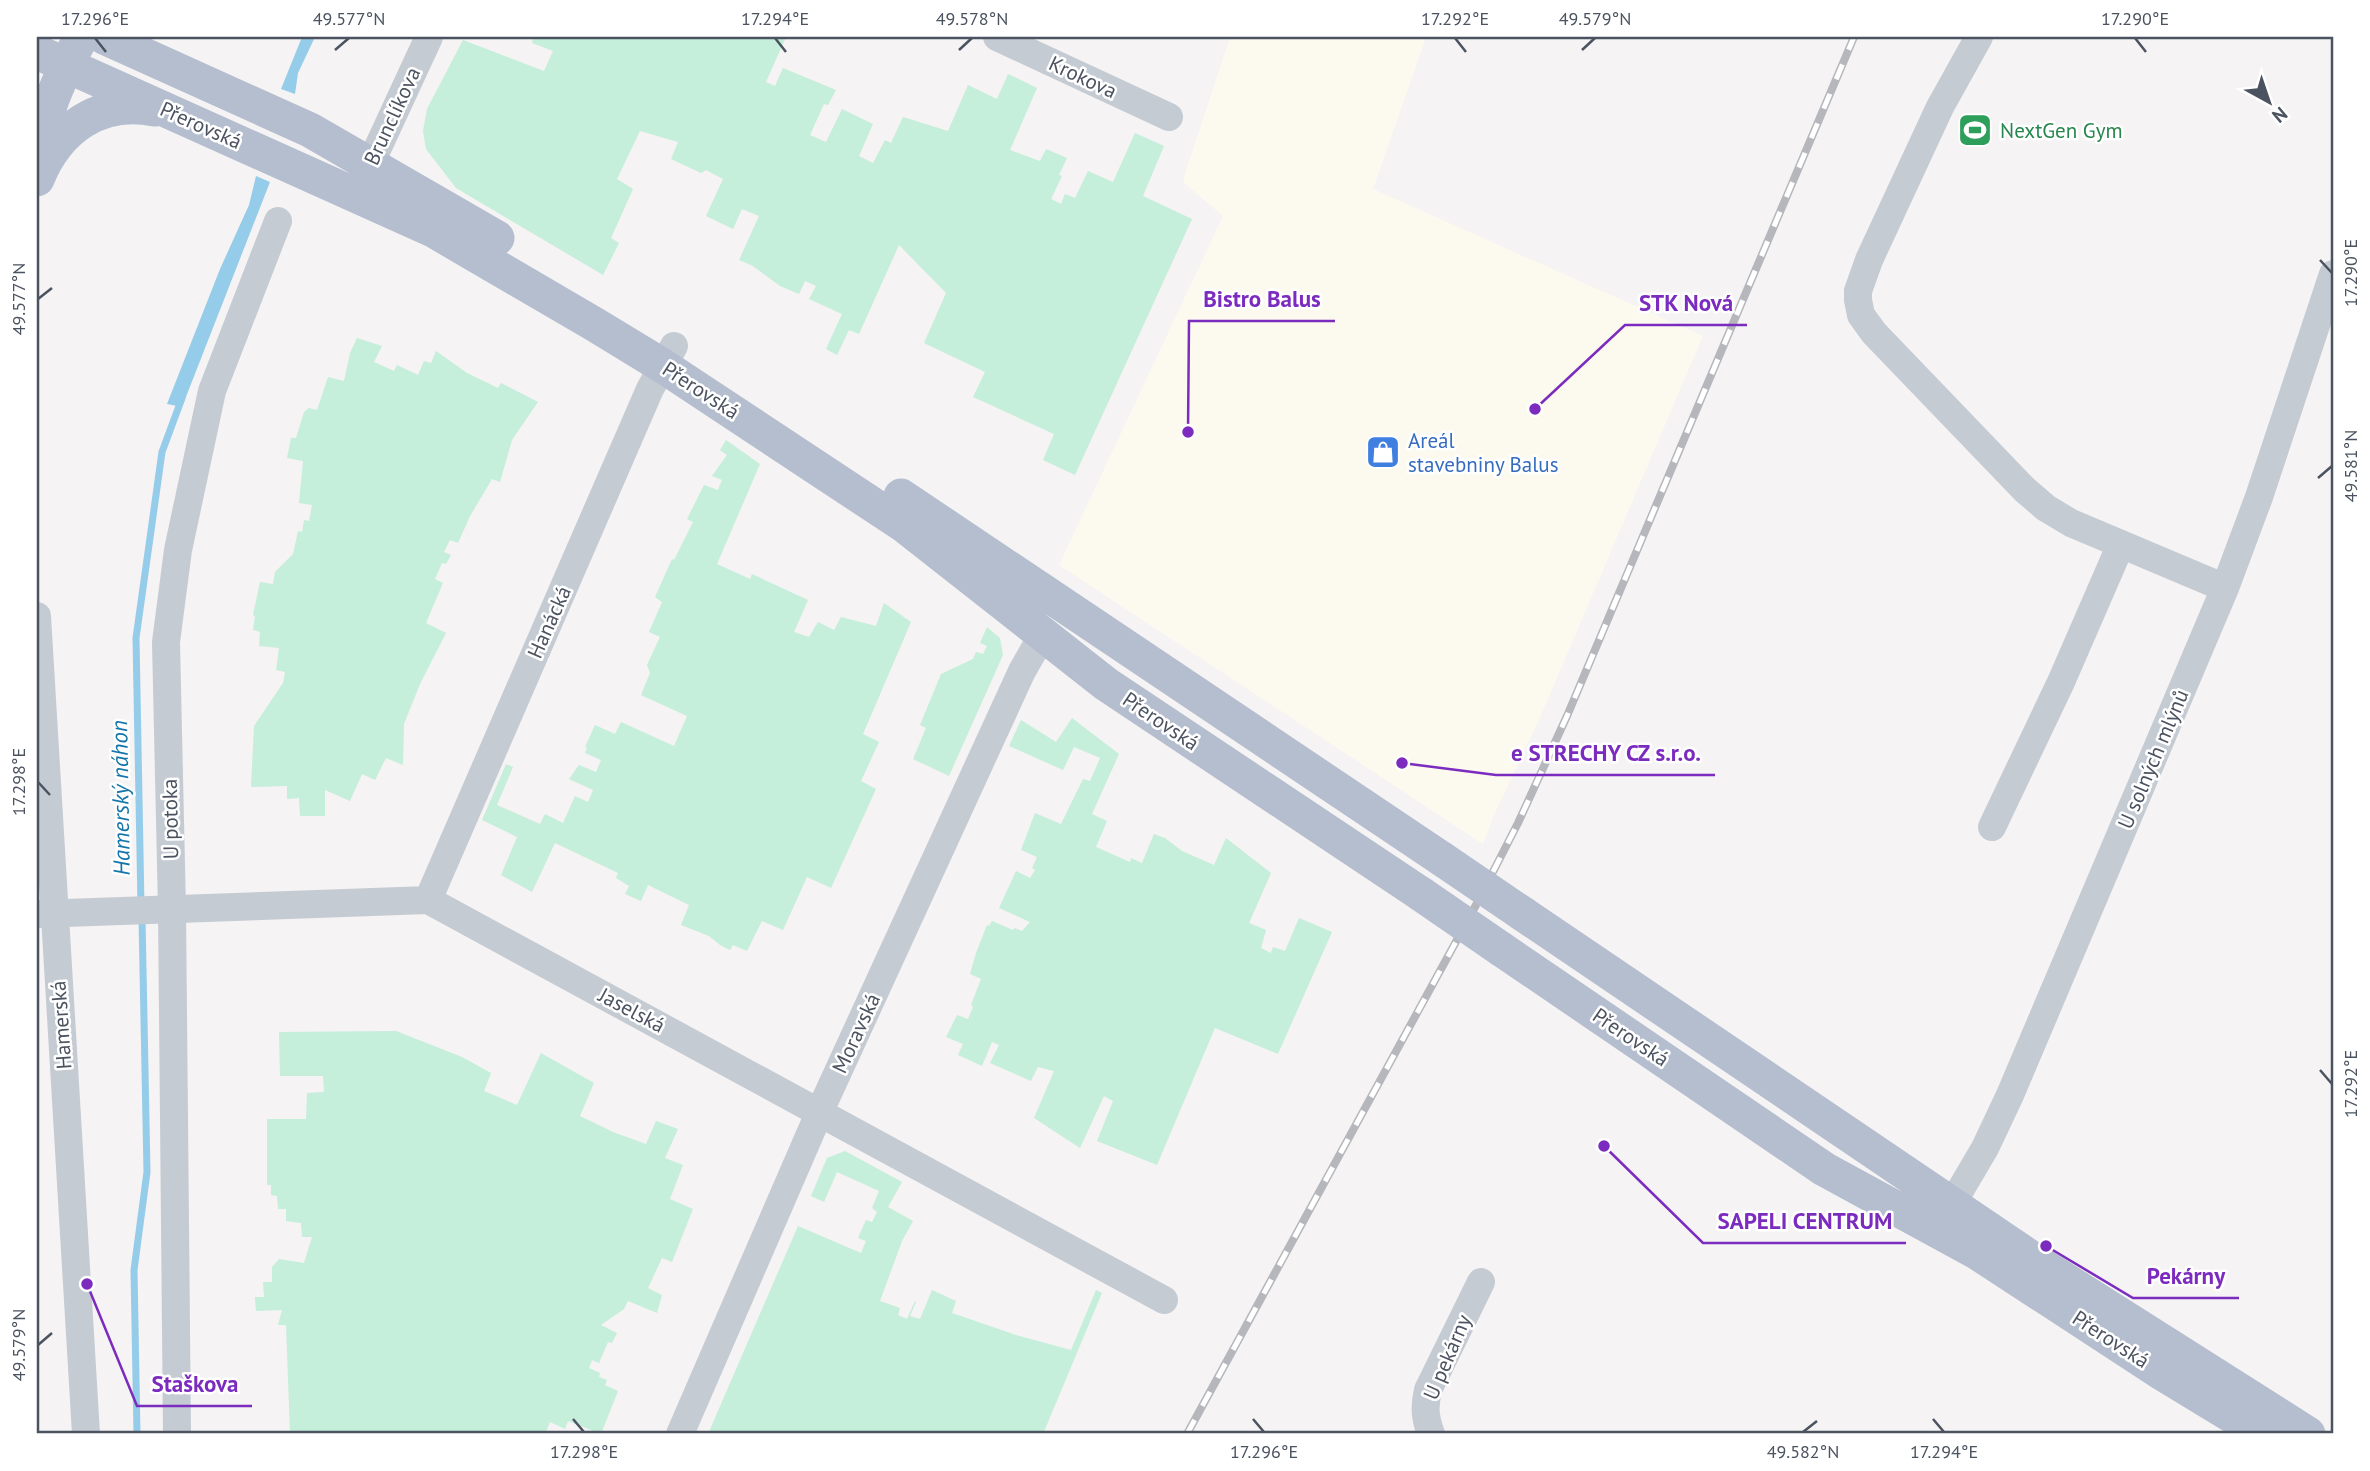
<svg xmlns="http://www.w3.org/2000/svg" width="2370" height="1471" font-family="'PT Sans',sans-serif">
  <rect width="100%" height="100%" fill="#f5f3f3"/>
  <path fill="#fcfaef" d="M 1230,37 L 1426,37 L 1373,189 L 1703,336 L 1538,722 L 1494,815 L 1483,844 L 1059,565 L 1223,216 L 1184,183 L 1184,177 Z"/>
  <path fill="#c5eedb" d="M 533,37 L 786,37 L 766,82 L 775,86 L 783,68 L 836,90 L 828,105 L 824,104 L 810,135 L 826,142 L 842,109 L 873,124 L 859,156 L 873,163 L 885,140 L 891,143 L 903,117 L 948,131 L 968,85 L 997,99 L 1008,74 L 1037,88 L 1010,150 L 1040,161 L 1046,149 L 1067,158 L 1059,175 L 1062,176 L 1051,199 L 1061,204 L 1065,194 L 1075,198 L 1088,171 L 1113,182 L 1135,133 L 1164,146 L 1143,196 L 1192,219 L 1075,475 L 1043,460 L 1054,434 L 973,397 L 985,372 L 924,343 L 946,293 L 899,245 L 859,334 L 849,330 L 837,355 L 826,349 L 842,314 L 809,299 L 816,286 L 805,281 L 799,294 L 780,286 L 753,266 L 739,260 L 759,216 L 742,209 L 733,229 L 706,216 L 723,179 L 706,170 L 701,173 L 671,159 L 678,142 L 640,131 L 617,179 L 633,189 L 611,238 L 619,243 L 603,275 L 456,188 L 426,149 L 423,131 L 427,109 L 463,40 L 544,71 L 553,51 L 532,43 Z
    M 357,338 L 382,346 L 374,362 L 394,371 L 397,365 L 418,375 L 424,361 L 431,363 L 436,351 L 467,373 L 498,388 L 501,383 L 538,402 L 512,440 L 500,482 L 492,479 L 470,516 L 458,543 L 450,540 L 444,552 L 451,555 L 446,564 L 442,563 L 435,579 L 443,583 L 426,623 L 446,633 L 420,684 L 404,724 L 403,765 L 386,758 L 375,780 L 362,774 L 350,801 L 325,790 L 325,816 L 300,816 L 299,798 L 287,799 L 287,786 L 251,787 L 254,726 L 283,683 L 285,672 L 276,670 L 279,648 L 259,646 L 260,632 L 253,630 L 255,616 L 253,615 L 260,582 L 273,584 L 275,572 L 293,554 L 298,531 L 302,532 L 304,520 L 309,521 L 312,505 L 299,503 L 303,461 L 287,458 L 291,438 L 296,438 L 304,412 L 309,408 L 317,410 L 328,377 L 344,381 L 350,353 Z
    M 726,440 L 760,464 L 717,564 L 750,579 L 752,574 L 808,600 L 794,632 L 809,637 L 818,622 L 834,630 L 841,617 L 876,626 L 884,603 L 911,622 L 863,734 L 879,742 L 861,781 L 876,789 L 831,888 L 807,877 L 783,930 L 762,921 L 747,951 L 733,945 L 730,950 L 720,945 L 709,936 L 681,925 L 689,905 L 648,885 L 641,901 L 625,894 L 629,886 L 616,878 L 618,873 L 555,843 L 532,892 L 501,875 L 517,837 L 482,820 L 506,764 L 513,767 L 497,805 L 540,824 L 545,814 L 563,823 L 575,796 L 588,802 L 593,790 L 569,779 L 579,765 L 596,772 L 601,760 L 585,753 L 587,748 L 585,747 L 595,725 L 615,734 L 621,722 L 674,746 L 687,716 L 641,695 L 650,673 L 647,665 L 660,637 L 649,632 L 662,602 L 655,597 L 672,559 L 674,560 L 693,522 L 687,519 L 704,485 L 718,490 L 722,480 L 712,476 L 727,455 L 720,450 Z
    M 987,627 L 1000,638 L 1003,655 L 949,776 L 913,759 L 926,728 L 920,725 L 941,674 L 973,659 L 976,652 L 983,654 L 987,646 L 980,643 Z
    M 1072,718 L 1119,754 L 1092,814 L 1107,821 L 1096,847 L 1130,862 L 1131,858 L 1142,863 L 1154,834 L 1165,838 L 1182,851 L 1214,865 L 1226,838 L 1271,873 L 1249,923 L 1266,930 L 1261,948 L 1271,953 L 1273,947 L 1285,951 L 1299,918 L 1332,932 L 1278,1054 L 1215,1028 L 1157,1165 L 1097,1141 L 1113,1101 L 1104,1096 L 1080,1148 L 1034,1118 L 1054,1071 L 1038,1067 L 1031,1081 L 990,1063 L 999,1045 L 992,1042 L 982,1066 L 958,1055 L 963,1044 L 946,1037 L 957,1015 L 968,1019 L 973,1007 L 971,1005 L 981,979 L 970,974 L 976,953 L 987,925 L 989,926 L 992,921 L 1013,930 L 1015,928 L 1022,931 L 1030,922 L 999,908 L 1016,871 L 1030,878 L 1035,870 L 1032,868 L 1037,857 L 1021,850 L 1035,813 L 1061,824 L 1083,779 L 1090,781 L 1100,758 L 1074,747 L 1063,770 L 1009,746 L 1021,720 L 1056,742 Z
    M 396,1031 L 462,1057 L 491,1073 L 484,1091 L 517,1105 L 541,1053 L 594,1083 L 580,1116 L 613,1132 L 646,1144 L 656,1121 L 678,1129 L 665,1158 L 683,1165 L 670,1199 L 693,1209 L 672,1262 L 662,1258 L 648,1288 L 662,1295 L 657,1313 L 628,1301 L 624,1309 L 601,1325 L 617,1333 L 612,1343 L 608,1342 L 599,1363 L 592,1360 L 589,1368 L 600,1373 L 599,1377 L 607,1380 L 605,1385 L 618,1391 L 601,1434 L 568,1421 L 565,1429 L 550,1422 L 545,1434 L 268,1434 L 290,1432 L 286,1325 L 278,1325 L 282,1310 L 256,1311 L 255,1297 L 264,1297 L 263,1282 L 272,1282 L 272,1267 L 279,1259 L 304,1263 L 312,1237 L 302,1237 L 301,1223 L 286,1221 L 286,1209 L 278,1209 L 277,1196 L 271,1195 L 271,1185 L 267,1185 L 267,1119 L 306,1119 L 307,1093 L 324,1092 L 323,1076 L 280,1076 L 279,1032 Z
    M 845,1151 L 902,1182 L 888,1207 L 913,1221 L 902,1241 L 880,1301 L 900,1308 L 898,1315 L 907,1319 L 915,1301 L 916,1302 L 910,1316 L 920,1319 L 932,1290 L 956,1301 L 952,1313 L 1016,1335 L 1071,1350 L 1096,1290 L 1102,1293 L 1043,1434 L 708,1434 L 798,1226 L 861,1253 L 866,1241 L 858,1238 L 866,1220 L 872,1222 L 877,1212 L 872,1208 L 879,1191 L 837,1172 L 824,1202 L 811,1196 L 827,1158 Z"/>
  <path fill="#95cce9" d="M 302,37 L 315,37 L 298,73 L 295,94 L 281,89 Z
    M 256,176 L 270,182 L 182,407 L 167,404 L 220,269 L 249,205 Z"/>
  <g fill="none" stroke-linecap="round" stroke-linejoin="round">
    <path stroke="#95cce9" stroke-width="7" d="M 141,906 L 136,638 L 162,452 L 182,398
      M 137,1434 L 134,1270 L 147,1172 L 142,918"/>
    <path stroke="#c5cbd3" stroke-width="28" d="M 997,37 L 1169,117
      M 1979,37 L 1940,107 L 1869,260 L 1858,291 L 1858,300 L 1861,315 L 1874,333 L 2025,490 L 2046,508 L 2071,523 L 2225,588
      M 361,184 L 429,37
      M 37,616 L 86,1434
      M 1992,827 L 2061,682 L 2121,544
      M 428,900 L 650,389 L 674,346
      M 37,914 L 428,900 L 1164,1300
      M 1942,1221 L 1985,1148 L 2010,1095 L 2225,588 L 2259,497 L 2333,274
      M 177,1434 L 172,909 L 166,642 L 178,550 L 212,391 L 278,221
      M 680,1434 L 820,1111 L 1022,671 L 1042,636
      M 1431,1434 C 1425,1418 1424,1407 1428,1390 L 1481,1282"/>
    <path stroke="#b4becf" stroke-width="35" d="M 104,37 L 310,130 L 497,238
      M 37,52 L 433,230 L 594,324 L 663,366 L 905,526 L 1106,684 L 1421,894
      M 37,156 C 43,113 61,75 81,37
      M 37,179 C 57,129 99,98 155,109
      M 901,496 L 1442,859
      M 1523,914 L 2040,1264 L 2308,1434
      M 1501,949 L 1824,1169 L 1978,1253 L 2162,1373 L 2259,1432"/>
    <g stroke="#b5b7bc" stroke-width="8">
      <path id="rail" d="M 1187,1434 L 1476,905 L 1518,823 L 1567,716 L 1854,37"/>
    </g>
    <use href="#rail" stroke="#fff" stroke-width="5" stroke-dasharray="16" stroke-linecap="butt"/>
    <path stroke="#b4becf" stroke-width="35" d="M 1442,859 L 1523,914
      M 1421,894 L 1501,949"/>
  </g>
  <path fill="none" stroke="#4b5360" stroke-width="2.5" d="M 95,38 L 106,52M 775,38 L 786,52M 1455,38 L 1466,52M 2135,38 L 2146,52M 335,50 L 349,38M 959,50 L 972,38M 1582,50 L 1595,38M 2320,260 L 2332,273M 38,299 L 52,288M 2318,478 L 2332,466M 38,782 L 50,795M 2320,1070 L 2332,1084M 38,1345 L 52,1333M 573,1419 L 584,1432M 1253,1419 L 1264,1432M 1933,1419 L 1944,1432M 1803,1432 L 1817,1421"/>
  <defs>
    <g id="stadium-square" transform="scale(1.75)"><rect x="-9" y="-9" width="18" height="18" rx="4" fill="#2e9e5b" stroke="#fff"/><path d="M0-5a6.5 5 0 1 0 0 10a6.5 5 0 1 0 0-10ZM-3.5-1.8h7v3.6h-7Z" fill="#fff"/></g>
    <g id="shop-square" transform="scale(1.75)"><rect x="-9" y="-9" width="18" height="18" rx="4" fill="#3f7fe0" stroke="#fff"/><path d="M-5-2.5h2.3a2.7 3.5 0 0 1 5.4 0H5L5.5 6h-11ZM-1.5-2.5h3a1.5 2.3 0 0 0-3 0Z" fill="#fff"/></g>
  </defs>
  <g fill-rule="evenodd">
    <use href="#stadium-square" x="1975" y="130"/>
    <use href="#shop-square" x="1383" y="452"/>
  </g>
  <g text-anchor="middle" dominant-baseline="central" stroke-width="5" stroke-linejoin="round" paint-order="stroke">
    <g font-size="21" fill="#4b5360" stroke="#fff">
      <text transform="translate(1083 77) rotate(25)">Krokova</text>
      <text transform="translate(392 116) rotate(-65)">Brunclíkova</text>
      <text transform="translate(201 125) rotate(24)">Přerovská</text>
      <text transform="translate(701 390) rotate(33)">Přerovská</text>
      <text transform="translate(549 622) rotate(-66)">Hanácká</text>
      <text transform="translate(1161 721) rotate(34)">Přerovská</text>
      <text transform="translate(2153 759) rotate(-67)">U solných mlýnů</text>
      <text transform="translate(170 819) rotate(-91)">U potoka</text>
      <text transform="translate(632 1010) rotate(28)">Jaselská</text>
      <text transform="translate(61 1025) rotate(-94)">Hamerská</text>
      <text transform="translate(856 1033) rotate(-65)">Moravská</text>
      <text transform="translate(1631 1037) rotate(34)">Přerovská</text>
      <text transform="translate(2111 1339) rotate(33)">Přerovská</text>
      <text transform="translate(1447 1357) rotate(-67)">U pekárny</text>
    </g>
    <g font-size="21" fill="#27864d" stroke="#fff" text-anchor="start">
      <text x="2000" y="130">NextGen Gym</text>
    </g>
    <g font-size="21" fill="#366cbe" stroke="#fff" text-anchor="start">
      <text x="1408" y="440">Areál<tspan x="1408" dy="24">stavebniny Balus</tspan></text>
    </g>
    <g font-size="23" font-style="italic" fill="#1475aa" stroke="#fff">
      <text transform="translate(120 798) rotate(-91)">Hamerský náhon</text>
    </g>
  </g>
  <path fill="none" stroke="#7b2cbf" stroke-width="2.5" d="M1188 432L1189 321H1335M1535 409L1625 325H1747M1402 763L1496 775H1715M1604 1146L1703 1243H1906M2046 1246L2133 1298H2239M87 1284L137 1406H252"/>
  <g fill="#7b2cbf" stroke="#fff" stroke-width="2.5">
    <circle cx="1188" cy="432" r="7"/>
    <circle cx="1535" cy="409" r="7"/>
    <circle cx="1402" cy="763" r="7"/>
    <circle cx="1604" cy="1146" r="7"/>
    <circle cx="2046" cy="1246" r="7"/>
    <circle cx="87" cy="1284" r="7"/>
  </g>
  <g font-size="23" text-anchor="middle" font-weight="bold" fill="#7b2cbf" stroke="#fff" stroke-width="5" stroke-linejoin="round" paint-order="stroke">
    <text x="1262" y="307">Bistro Balus</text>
    <text x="1686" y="311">STK Nová</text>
    <text x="1606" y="761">e STRECHY CZ s.r.o.</text>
    <text x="1805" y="1229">SAPELI CENTRUM</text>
    <text x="2186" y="1284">Pekárny</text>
    <text x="195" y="1392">Staškova</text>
  </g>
  <rect width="2370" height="1471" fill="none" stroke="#ffffff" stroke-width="77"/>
  <g transform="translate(2269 102) rotate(140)" stroke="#ffffff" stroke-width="5" paint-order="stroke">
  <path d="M0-5L12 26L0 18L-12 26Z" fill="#4b5360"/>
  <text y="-10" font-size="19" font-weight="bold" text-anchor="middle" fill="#4b5360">N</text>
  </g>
  <rect x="38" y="38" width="2294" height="1394" fill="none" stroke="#4b5360" stroke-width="2.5"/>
  <g font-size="18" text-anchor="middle" fill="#4b5360">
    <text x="95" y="25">17.296°E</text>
    <text x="349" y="25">49.577°N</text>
    <text x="775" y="25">17.294°E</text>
    <text x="972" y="25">49.578°N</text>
    <text x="1455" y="25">17.292°E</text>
    <text x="1595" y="25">49.579°N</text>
    <text x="2135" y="25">17.290°E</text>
    <text transform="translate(2351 273) rotate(-90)" y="6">17.290°E</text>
    <text transform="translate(19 299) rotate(-90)" y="6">49.577°N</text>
    <text transform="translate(2351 466) rotate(-90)" y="6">49.581°N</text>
    <text transform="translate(19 782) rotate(-90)" y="6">17.298°E</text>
    <text transform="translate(2351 1084) rotate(-90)" y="6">17.292°E</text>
    <text transform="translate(19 1345) rotate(-90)" y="6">49.579°N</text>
    <text x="584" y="1458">17.298°E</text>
    <text x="1264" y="1458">17.296°E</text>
    <text x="1803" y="1458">49.582°N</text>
    <text x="1944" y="1458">17.294°E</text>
  </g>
</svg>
